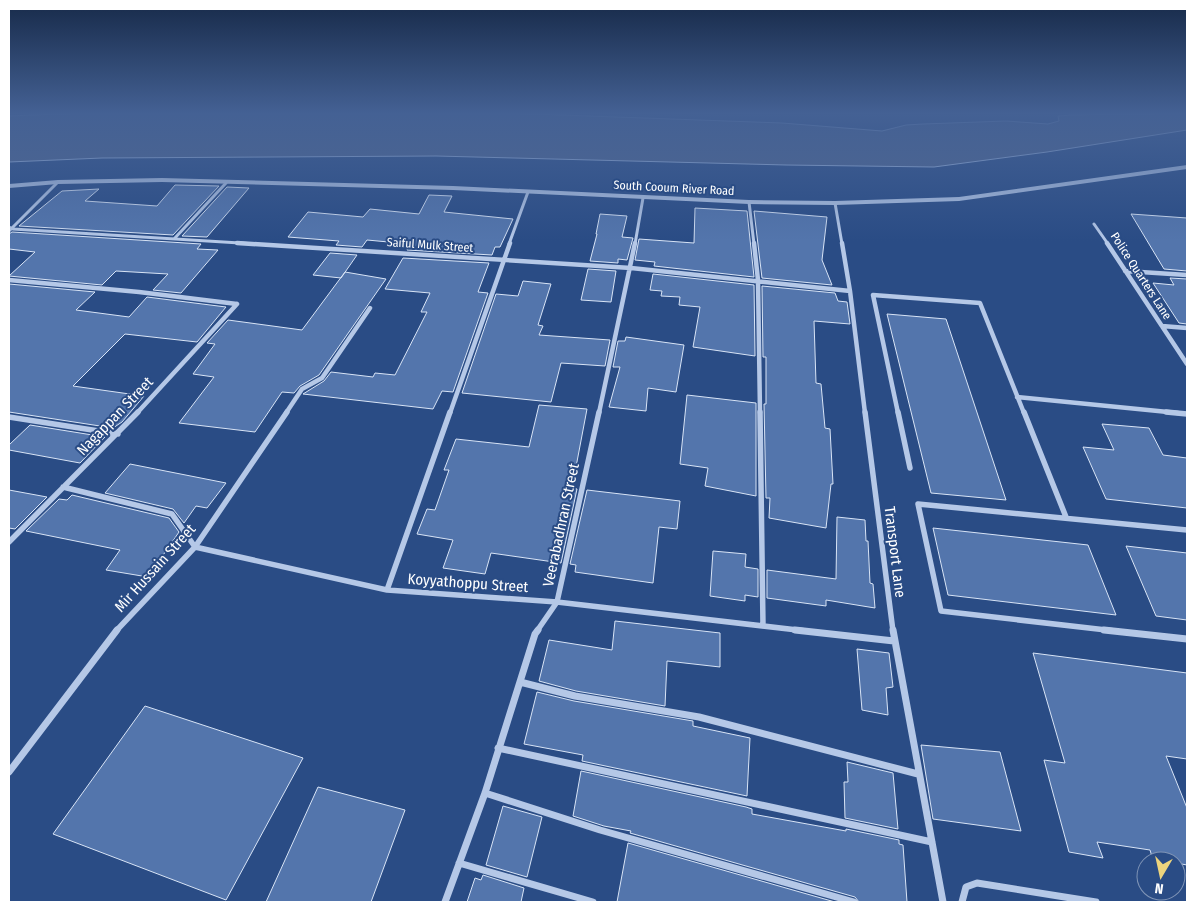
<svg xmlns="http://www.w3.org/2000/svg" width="1196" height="911" font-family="'Fira Sans Condensed',sans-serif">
  <rect width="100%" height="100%" fill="#2a4c85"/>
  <path fill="#516790" stroke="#aac2e7" d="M 84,113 L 506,113 L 782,123 L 882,131 L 906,125 L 923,124 L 1006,121 L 1048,124 L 1059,121 L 1058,116 L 1072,115 L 1187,113 L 1187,130 L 1047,152 L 934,167 L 786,165 L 436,156 L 102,158 L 9,162 L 9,116 Z"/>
  <path fill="#5375ac" stroke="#d8e4f6" d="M 175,185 L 219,186 L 173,235 L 19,226 L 62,191 L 99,189 L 85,201 L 157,206 Z
    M 227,187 L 249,188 L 207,237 L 182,236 Z
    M 429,195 L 452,196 L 444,212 L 513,219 L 500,247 L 495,247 L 492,255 L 407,250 L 410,244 L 367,240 L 362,247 L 336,245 L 339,241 L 288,237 L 308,212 L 363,217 L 370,209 L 419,214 Z
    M 695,208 L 747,211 L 754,277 L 654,266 L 655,262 L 635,260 L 639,239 L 694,243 Z
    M 754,211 L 827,217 L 822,260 L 832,285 L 762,278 Z
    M 600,214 L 627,216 L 622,237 L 633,238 L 627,260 L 618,259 L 618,263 L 590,261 L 597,234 L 596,234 Z
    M 1131,214 L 1187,218 L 1187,271 L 1164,269 Z
    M 12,232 L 201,244 L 197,249 L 218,250 L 181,293 L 153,290 L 168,274 L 116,271 L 102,285 L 9,276 L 35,252 L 9,249 L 9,234 Z
    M 330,253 L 357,255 L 341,278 L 313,275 Z
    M 403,258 L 489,263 L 478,292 L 488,293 L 453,392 L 442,391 L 433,409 L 303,394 L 324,381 L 331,372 L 373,377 L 375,373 L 395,375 L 427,312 L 421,312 L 430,293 L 385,289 Z
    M 588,269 L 616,271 L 611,302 L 581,300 Z
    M 345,272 L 386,279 L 319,375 L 300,386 L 294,393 L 282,392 L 255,432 L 179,423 L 214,377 L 193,374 L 215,344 L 207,343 L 228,320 L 302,330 Z
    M 653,274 L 754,285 L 755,356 L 693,347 L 700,307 L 679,305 L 680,297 L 661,296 L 662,291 L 650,290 Z
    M 1170,278 L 1187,279 L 1187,324 L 1179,323 L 1153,283 L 1174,285 Z
    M 523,281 L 551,284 L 538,325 L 543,326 L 539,335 L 610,340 L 605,366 L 561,363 L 551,402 L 462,393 L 496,294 L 518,296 Z
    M 9,284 L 95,292 L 76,310 L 129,317 L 147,297 L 226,307 L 197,342 L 125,334 L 73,386 L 144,396 L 122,422 L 113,428 L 9,412 Z
    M 762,286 L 835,293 L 838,301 L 847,302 L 850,324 L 814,321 L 816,383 L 821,384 L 825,428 L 830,429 L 833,484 L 831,484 L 826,528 L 769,518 L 770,498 L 766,498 L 764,404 L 766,404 L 766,357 L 763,357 Z
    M 887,314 L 946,319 L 1006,500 L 931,493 Z
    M 626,337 L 684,345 L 676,392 L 648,388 L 646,411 L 609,407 L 620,367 L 613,367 L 618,341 L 625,341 Z
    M 687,395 L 756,403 L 756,496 L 705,486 L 708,468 L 680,464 Z
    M 539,405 L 587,409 L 572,488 L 577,489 L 561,563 L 491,553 L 485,574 L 443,568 L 453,540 L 417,534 L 427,509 L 435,510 L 449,470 L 444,470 L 456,439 L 529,447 Z
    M 1102,424 L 1149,428 L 1163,455 L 1187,458 L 1187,508 L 1106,499 L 1083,447 L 1114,450 Z
    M 30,425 L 105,437 L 80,463 L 9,450 L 9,445 Z
    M 130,464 L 226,483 L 207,508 L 196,506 L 184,523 L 173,509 L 105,493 Z
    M 9,490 L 47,497 L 15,529 L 9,528 Z
    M 587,490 L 680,501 L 677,529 L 659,527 L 653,583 L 575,572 L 576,565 L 570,564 Z
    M 72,495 L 169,518 L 179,532 L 148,577 L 106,570 L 120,550 L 26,531 L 59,499 L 67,500 Z
    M 837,517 L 865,520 L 866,541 L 868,541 L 870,583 L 873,584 L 875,608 L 826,600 L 826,606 L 767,598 L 767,570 L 836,579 Z
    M 933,528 L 1088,545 L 1116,615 L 948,595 Z
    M 1126,546 L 1187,553 L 1187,620 L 1156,616 Z
    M 713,551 L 746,554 L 745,567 L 758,569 L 758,597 L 745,595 L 745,601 L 710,596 Z
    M 615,621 L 720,633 L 720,667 L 667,661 L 665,706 L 576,691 L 539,681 L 549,640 L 612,650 Z
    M 857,649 L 889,653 L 893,687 L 886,688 L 888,715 L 862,710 Z
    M 1033,653 L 1187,673 L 1187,759 L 1166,756 L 1187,808 L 1187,865 L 1176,863 L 1176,861 L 1153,860 L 1150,850 L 1097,842 L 1103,858 L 1069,852 L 1044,760 L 1065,763 Z
    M 537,692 L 574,701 L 693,721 L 693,726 L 750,738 L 747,796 L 582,761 L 583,755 L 524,744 Z
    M 145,706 L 303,758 L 226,900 L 53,834 Z
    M 921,745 L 1000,752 L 1021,831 L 933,819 Z
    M 847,762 L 893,773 L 898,829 L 845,818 L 844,782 L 848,782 Z
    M 581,771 L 746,807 L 752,809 L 752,814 L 846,831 L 846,829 L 899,840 L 899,844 L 903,845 L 907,902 L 859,902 L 855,897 L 630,833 L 631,831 L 604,826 L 573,816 Z
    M 318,787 L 405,810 L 371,902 L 266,902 Z
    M 503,806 L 542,817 L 527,877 L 486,865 Z
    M 628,843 L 835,902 L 617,902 Z
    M 483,875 L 524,888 L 521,902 L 467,902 L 475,878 L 481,880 Z"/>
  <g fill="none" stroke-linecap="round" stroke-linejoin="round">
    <path stroke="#b5c8e7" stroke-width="3" d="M 749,202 L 754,244
      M 835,203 L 842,244
      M 1094,224 L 1108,244
      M 9,227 L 13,229 L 257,244
      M 9,231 L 58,182
      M 174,239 L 226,183
      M 509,244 L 528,192
      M 635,244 L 643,198"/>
    <path stroke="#b5c8e7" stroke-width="4.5" d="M 237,243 L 631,268 L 850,291
      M 754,243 L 758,280 L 760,413
      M 842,243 L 850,291 L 865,413
      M 1107,243 L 1187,364
      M 1125,271 L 1187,275
      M 9,280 L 139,292 L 237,304
      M 1162,326 L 1187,328
      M 1017,397 L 1178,413
      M 137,413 L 237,304
      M 286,413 L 302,389 L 322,378 L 370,308
      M 450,413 L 510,243
      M 599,413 L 635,243
      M 898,413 L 873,295 L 980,303 L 1024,413"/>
    <path stroke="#b5c8e7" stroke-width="5.5" d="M 760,412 L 763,625
      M 865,412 L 893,631
      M 898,412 L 910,468
      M 1024,412 L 1066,517
      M 1166,412 L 1187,414
      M 9,417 L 118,434
      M 63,487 L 172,514 L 195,547 L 387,590 L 557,602 L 806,631
      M 9,542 L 138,412
      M 387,590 L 450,412
      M 116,631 L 195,547 L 287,412
      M 537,631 L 557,602 L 599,412
      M 1115,631 L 941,611 L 918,504 L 1187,530"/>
    <path stroke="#b5c8e7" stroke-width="7" d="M 795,630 L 894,641
      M 893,630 L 943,902
      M 1104,630 L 1187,639
      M 520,682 L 575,696 L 699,717 L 918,774
      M 498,748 L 932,842
      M 9,772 L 117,630
      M 485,793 L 600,830 L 854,902
      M 459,863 L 593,902
      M 445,902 L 485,793 L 535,634 L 538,630
      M 962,902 L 966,887 L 977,883 L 1096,902"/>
    <path fill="#b5c8e7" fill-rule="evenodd" d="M 1187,165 L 1187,169 L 959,201 L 835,205 L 749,204 L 453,190 L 162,182 L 58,184 L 9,188 L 9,184 L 58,180 L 162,178 L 453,186 L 749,200 L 835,201 L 959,197 Z"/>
  </g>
  <linearGradient id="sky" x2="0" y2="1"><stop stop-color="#172a49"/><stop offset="0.47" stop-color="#446194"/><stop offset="1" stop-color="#446194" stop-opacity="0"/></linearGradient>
  <rect width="1196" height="241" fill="url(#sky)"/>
  <g text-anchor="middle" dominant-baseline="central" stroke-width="4" stroke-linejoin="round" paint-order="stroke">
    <g font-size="12" fill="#fff" stroke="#2a4c85">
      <text transform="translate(674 188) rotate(3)">South Cooum River Road</text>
      <text transform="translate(430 245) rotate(4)">Saiful Mulk Street</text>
      <text transform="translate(1141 276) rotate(57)">Police Quarters Lane</text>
    </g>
    <g font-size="15" fill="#fff" stroke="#2a4c85">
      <text transform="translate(115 416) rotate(-46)">Nagappan Street</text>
      <text transform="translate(561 525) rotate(-78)">Veerabadhran Street</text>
      <text transform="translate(895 552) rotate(83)">Transport Lane</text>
      <text transform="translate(155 568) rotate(-48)">Mir Hussain Street</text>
      <text transform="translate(468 583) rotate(4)">Koyyathoppu Street</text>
    </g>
  </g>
  <rect width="1196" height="911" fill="none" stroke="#ffffff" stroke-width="20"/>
  <g transform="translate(1161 876) rotate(189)"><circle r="24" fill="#2a4c85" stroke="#7f94b6"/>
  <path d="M0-4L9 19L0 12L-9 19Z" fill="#edd47d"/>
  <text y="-8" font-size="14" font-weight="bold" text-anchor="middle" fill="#ffffff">N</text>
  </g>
</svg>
